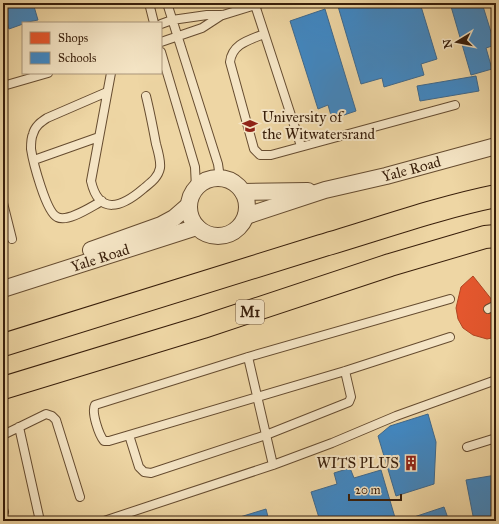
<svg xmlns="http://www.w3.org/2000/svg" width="499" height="524" font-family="'IM FELL Great Primer',serif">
  <rect width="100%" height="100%" fill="#eed6a4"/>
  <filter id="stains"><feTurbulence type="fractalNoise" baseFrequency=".005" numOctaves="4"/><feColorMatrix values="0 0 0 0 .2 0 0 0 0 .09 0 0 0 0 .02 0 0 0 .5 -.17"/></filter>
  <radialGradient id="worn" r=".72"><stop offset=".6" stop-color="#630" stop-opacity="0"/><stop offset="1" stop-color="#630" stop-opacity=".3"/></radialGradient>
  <path fill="#e4572e" stroke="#b04623" d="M 473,276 L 496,305 L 496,337 L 487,339 L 473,335 L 463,328 L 458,319 L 456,308 L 461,287 Z"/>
  <path fill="#3f88c5" stroke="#3d688d" d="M 4,3 L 33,3 L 38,20 L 23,23 L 23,24 L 9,29 L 3,9 L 5,7 Z
    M 337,3 L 420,3 L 437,59 L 421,64 L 424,75 L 384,87 L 382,78 L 361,84 Z
    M 450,3 L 482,3 L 495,45 L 486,48 L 492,69 L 471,75 Z
    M 325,9 L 356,111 L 332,119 L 328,105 L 318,109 L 290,21 Z
    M 476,76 L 479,91 L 420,101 L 417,86 Z
    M 428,414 L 436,442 L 434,484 L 396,496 L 378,436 L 390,426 Z
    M 350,468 L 354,478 L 381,470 L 396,521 L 320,521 L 311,492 L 337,484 L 334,473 Z
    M 496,475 L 496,521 L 474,521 L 466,480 Z
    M 444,507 L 449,521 L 416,521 L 414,517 Z
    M 266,509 L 269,521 L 227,521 Z"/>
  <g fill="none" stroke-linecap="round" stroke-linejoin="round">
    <g stroke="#664c30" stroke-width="10">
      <path id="lane" d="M 149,3 L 154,23
        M 167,3 L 218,164 L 220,178
        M 255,5 L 301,146
        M 161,24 L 172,20 L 207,15 L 223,15 L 262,3
        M 264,34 C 249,40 232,44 230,62 L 254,149 L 260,155 L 271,155 L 455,105
        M 161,42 L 202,28 L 222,15
        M 161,52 L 195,167 L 196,188
        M 111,73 L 91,181 C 99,216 122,207 143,189 C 150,183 158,178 160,168 C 161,161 158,151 156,144 C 153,128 150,112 146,96
        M 3,86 L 48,73
        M 34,160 L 99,137
        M 102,201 C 92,206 68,223 57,217 C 46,212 33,162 31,149 C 31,145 31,138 33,134 C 35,126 41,122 47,118 L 107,92
        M 3,203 L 12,239
        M 450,299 L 248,357 L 95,405 C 91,412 99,435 104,441 L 109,441 L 345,371 L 450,337
        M 488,309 L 496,305
        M 248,357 L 273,465
        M 19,427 L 40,521
        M 3,435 L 46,414 L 52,416 L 56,420 L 80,497
        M 129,435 L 139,467 L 144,472 L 151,473 L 266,435 L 349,402 L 351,397 L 345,371
        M 467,447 L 496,438
        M 3,509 L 4,512
        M 104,521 L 273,465 L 332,443 L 396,416 L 496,380"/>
    </g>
    <g stroke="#664c30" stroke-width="18">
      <g id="street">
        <circle cx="218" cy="207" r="29"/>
        <path d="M 243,192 L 308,191"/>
        <path id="s1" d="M 246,216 L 325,190 L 386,176 L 496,146"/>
        <path d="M 91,250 L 161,225 L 174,218 L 189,205"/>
        <path id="s2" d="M 3,289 L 197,227"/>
      </g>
    </g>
    <g stroke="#381e0a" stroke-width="24">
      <path id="highway" d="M 3,345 C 109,311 215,278 321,246 C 379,229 437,208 496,196
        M 3,388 L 203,327 L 390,265 L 485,237 L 496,236"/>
    </g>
    <use href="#lane" stroke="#f4e4c4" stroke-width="8"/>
    <use href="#street" stroke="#f4e4c4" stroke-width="16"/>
    <use href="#highway" stroke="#eed6a4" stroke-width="22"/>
  </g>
  <defs>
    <g id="university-bare" transform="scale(1.2)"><path d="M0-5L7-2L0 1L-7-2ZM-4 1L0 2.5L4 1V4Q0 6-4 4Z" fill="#8f2418" stroke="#f4e4c4" stroke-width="2.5" paint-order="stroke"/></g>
    <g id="building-bare" transform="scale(1.2)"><path d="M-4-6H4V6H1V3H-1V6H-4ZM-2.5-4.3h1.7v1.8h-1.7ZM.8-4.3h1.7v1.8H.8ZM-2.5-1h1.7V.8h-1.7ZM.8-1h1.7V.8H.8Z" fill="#8f2418" stroke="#f4e4c4" stroke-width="2.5" paint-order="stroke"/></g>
  </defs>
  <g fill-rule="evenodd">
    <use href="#university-bare" x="250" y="126"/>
    <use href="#building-bare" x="411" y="463"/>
  </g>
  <g text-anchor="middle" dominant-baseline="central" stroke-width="4" stroke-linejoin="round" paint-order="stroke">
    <rect fill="#f4e4c4" stroke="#705942" stroke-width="1" x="236" y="300" width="28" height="24" rx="3"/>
    <g font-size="14" font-weight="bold" fill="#381e0a">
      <text x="250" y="312">M1</text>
    </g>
    <g font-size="15" fill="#381e0a" stroke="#f4e4c4" text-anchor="start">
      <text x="262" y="117">University of<tspan x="262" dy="17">the Witwatersrand</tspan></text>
      <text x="399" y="463" text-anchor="end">WITS PLUS</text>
    </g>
    <g font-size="15" fill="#381e0a" stroke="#f4e4c4">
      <text stroke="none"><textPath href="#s1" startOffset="172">Yale Road</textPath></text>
      <text stroke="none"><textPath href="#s2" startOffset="102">Yale Road</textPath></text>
    </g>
  </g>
  <rect width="499" height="524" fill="none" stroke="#eed6a4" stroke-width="16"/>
  <rect x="4" y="4" width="491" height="516" fill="none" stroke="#381e0a" stroke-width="2"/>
  <rect x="8" y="8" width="483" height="508" fill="none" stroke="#381e0a"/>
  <rect x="22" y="22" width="140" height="52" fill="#f4e4c4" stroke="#a9957a"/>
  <rect x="30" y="32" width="20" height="12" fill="#e4572e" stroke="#a9957a"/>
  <text x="58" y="42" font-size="12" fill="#381e0a">Shops</text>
  <rect x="30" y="52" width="20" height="12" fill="#3f88c5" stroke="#a9957a"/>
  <text x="58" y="62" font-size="12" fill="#381e0a">Schools</text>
  <g transform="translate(457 42) rotate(260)" stroke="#f4e4c4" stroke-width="3" paint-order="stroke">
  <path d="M0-3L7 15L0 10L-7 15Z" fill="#381e0a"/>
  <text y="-6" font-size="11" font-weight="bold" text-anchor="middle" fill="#381e0a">N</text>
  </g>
  <path d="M349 494v6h52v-6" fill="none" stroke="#381e0a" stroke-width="2"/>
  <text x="355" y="494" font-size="12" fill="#381e0a" stroke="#f4e4c4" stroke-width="3" paint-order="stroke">20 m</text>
  <rect width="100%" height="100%" filter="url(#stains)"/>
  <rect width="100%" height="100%" fill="url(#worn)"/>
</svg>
